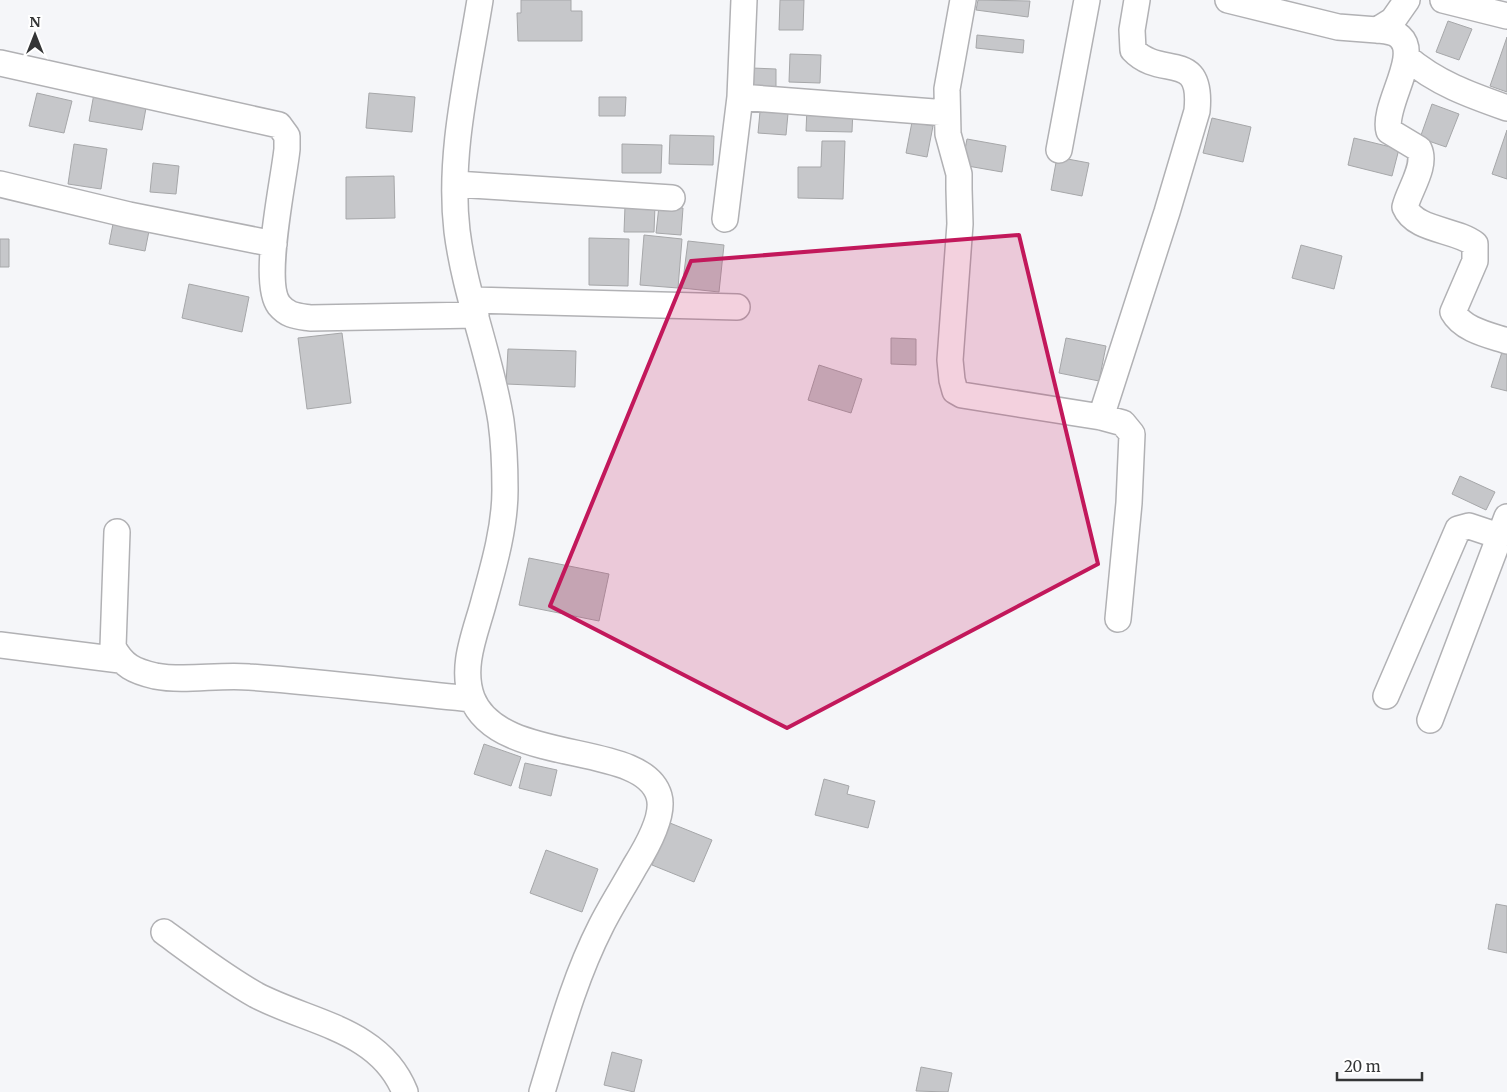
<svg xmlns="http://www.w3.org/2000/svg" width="1507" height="1092" font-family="Merriweather,serif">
  <rect width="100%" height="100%" fill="#f5f6f9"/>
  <path fill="#c6c7ca" stroke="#a6a7a9" d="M 521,0 L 571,0 L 571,11 L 582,11 L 582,41 L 518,41 L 517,13 L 521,13 Z
    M 780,0 L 804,0 L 803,30 L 779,30 Z
    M 978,0 L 1030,1 L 1028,17 L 976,10 Z
    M 1448,21 L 1472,29 L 1459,60 L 1436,52 Z
    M 977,35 L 1024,40 L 1023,53 L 976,48 Z
    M 1507,37 L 1507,92 L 1490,86 Z
    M 790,54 L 821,55 L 820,83 L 789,82 Z
    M 752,68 L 776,69 L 776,89 L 752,89 Z
    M 95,88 L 148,97 L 142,130 L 89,121 Z
    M 37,93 L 72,101 L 64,133 L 29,126 Z
    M 369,93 L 415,97 L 412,132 L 366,128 Z
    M 599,97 L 626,97 L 625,116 L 599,116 Z
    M 761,101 L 789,103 L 786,135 L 758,133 Z
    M 1432,104 L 1459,114 L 1446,147 L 1420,138 Z
    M 807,108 L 853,109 L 852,132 L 806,131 Z
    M 1212,118 L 1251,127 L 1243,162 L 1203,153 Z
    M 912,122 L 933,126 L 927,157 L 906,153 Z
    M 1507,130 L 1507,179 L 1492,174 Z
    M 670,135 L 714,136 L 713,165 L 669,164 Z
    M 1354,138 L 1399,149 L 1392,176 L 1348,165 Z
    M 967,139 L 1006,146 L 1002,172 L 962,165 Z
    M 822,141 L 845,141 L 843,199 L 798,198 L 798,167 L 821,167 Z
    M 74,144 L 107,149 L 101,189 L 68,184 Z
    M 622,144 L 662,145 L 661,173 L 622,173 Z
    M 1057,157 L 1089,163 L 1082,196 L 1051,190 Z
    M 153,163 L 179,166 L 176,194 L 150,192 Z
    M 394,176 L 395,218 L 346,219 L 346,177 Z
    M 625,206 L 655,206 L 654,232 L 624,232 Z
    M 659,206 L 683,208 L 681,235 L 656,233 Z
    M 113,224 L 149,231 L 145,251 L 109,244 Z
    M 644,235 L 682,239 L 678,288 L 640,285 Z
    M 589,238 L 629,239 L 628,286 L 589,285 Z
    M 0,239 L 9,239 L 9,267 L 0,267 Z
    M 688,241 L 724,245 L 719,292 L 682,288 Z
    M 1301,245 L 1342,256 L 1334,289 L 1292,278 Z
    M 189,284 L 249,297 L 242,332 L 182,318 Z
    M 342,333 L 351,403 L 307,409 L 298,338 Z
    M 891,338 L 916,339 L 916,365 L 891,364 Z
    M 1066,338 L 1106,346 L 1099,381 L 1059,373 Z
    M 508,349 L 576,351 L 575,387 L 506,384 Z
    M 1502,352 L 1507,354 L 1507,391 L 1491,387 Z
    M 819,365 L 862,379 L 851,413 L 808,400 Z
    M 1460,476 L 1495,492 L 1486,510 L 1452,494 Z
    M 529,558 L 609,574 L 599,621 L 519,605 Z
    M 484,744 L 521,757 L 511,786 L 474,774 Z
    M 525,763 L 557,770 L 551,796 L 519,788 Z
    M 824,779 L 849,786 L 847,794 L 875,801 L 868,828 L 815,815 Z
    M 670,823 L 712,840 L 694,882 L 652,865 Z
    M 546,850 L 598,869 L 582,912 L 530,893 Z
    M 1496,904 L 1507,906 L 1507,953 L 1488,949 Z
    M 612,1052 L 642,1060 L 634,1092 L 604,1085 Z
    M 921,1067 L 952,1073 L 948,1092 L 916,1091 Z"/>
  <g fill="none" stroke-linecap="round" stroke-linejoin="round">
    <g stroke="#b1b1b4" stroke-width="28">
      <path id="street" d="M 480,0 C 468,75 448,155 457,231 C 465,295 491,357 501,421 C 504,443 505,467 505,490 C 505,527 494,565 484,601 C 476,632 460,666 472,698 C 499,767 643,740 659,796 C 665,816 645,850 635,866 C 624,886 611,906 601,926 C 574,979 559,1036 542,1092
        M 963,0 L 947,89 L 948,134 L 959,174 L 959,189 L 960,224 L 950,360 L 952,380 L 955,391 L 962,395 L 1101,417 L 1123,423 L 1132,434 L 1129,503 L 1118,619
        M 1228,0 L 1338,27 L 1377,30 L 1393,20 L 1407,0
        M 1443,0 L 1507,16
        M 1377,30 C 1385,31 1394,31 1400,37 C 1421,56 1382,106 1389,131 L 1419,149 C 1427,166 1409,190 1405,207 C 1415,231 1456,229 1475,244 L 1475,261 L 1453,312 C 1463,330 1489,335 1507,341
        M 1406,57 C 1436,83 1470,95 1507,108
        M 0,63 L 279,125 L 287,136 L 287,149 C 284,180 261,282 279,305 C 288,316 297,316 310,318 L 476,315
        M 740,97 L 947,113
        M 1059,150 L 1087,0
        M 0,184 L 129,215 L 274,244
        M 456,184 L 672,198
        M 725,219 L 740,97 L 744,0
        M 472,300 L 737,307
        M 1101,417 L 1167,212 L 1197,111 C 1203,48 1161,80 1133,50 L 1132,30 L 1137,0
        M 117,532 L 113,647 C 123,666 134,671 155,676 C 186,682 218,674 249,677 C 324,682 398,692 472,699
        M 0,645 L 120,660
        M 1386,696 L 1458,529 L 1469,526 L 1499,536
        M 1430,720 L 1507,517
        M 164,932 C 194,954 224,977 256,995 C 309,1023 380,1029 405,1092"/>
    </g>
    <use href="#street" stroke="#fff" stroke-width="25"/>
  </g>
  <path fill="#c2185b" fill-opacity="0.2" stroke="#c2185b" stroke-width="4" stroke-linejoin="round" d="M 1019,235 L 1098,564 L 787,728 L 550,606 L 691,261 Z"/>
  <g transform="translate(35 35)" stroke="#ffffff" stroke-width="4" paint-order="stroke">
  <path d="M0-4L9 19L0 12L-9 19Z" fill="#343536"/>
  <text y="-8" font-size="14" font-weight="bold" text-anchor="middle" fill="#343536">N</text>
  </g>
  <path d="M1337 1072v8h85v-8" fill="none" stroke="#343536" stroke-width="2.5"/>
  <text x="1344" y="1072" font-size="15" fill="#343536" stroke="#ffffff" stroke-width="4" paint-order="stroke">20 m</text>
</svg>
